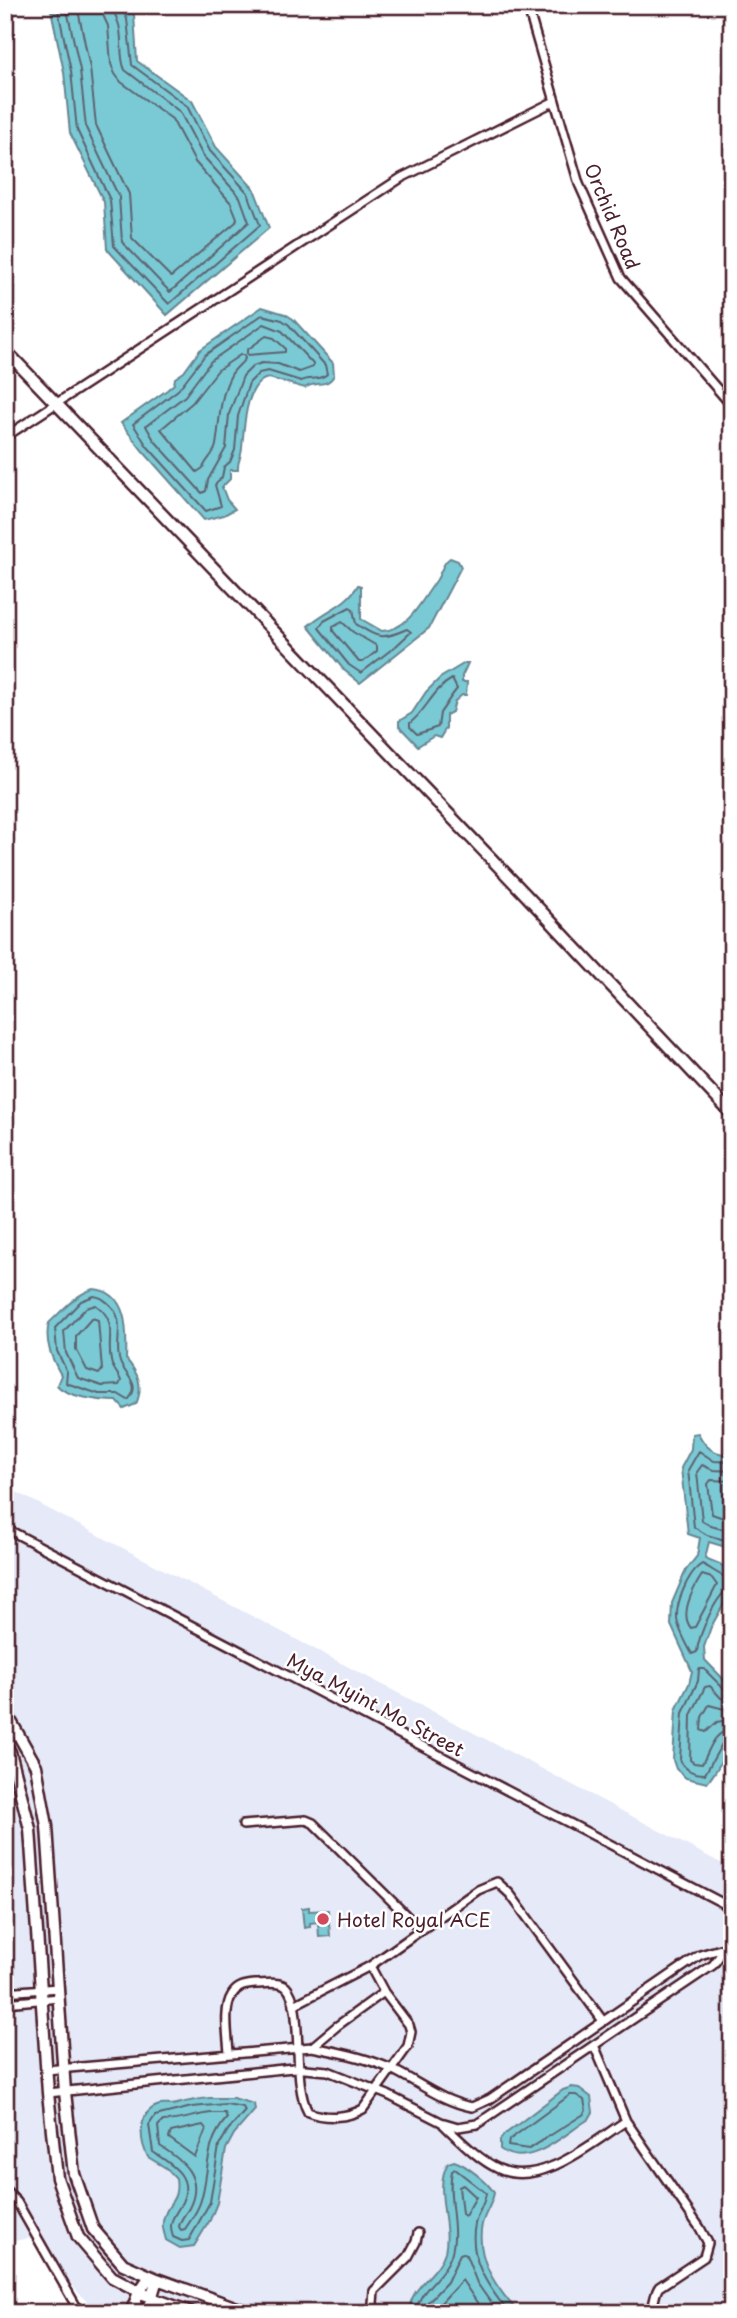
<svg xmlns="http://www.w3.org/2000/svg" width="737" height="2318" font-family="'Playpen Sans',sans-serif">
  <rect width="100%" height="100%" fill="#fff"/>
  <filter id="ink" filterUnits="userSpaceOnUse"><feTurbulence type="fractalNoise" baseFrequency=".0143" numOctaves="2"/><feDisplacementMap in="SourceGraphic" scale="14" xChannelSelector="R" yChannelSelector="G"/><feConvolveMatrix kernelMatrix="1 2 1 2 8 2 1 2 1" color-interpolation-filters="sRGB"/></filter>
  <g filter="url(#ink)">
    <path fill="#e5e9f8" d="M 5,1486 L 732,1869 L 732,2313 L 97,2313 L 29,2238 L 5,2243 Z"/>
    <path fill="#7acad5" stroke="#678691" stroke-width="2" d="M 50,5 L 126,5 L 134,15 L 137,61 L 192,101 L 216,147 L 254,189 L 269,228 L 167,315 L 107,249 L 104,202 L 70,133 L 64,72 Z
      M 262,307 L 285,314 L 293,319 L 333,363 L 334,375 C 327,389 314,380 305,388 L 269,378 C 245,381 244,429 242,448 C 242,456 237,461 238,470 L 230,470 L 230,479 L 222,487 L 227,500 L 235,509 L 224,515 L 204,520 L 142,450 L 121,423 L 167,390 L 174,384 L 175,378 L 184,372 L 200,350 Z
      M 450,558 L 458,561 L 461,567 L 429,628 L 360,683 L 344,670 L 308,626 C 324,611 347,605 358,585 L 361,586 L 361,619 L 382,631 C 410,629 421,601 436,581 C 442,573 441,564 450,558 Z
      M 465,663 L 468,663 L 462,676 L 462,682 L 467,682 L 466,695 L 462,695 L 455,701 L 452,712 L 446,715 L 446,728 L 440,738 L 434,736 L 418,746 L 399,726 L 399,721 L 412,713 L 426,692 L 440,678 Z
      M 93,1289 C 129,1291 127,1333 126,1359 C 138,1373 144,1386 136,1404 L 124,1409 L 117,1401 C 101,1401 67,1397 57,1385 L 61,1375 C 52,1359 44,1342 49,1323 C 63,1310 75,1295 93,1289 Z
      M 698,1433 C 706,1449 714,1454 732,1455 L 732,1549 L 709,1542 L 705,1558 L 720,1564 L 732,1574 L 732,1584 L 730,1593 L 711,1627 L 704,1647 L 705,1660 L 732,1688 C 732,1728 734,1750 707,1783 L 686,1778 L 676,1769 L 673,1760 L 676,1710 L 689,1684 L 692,1671 L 671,1625 L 672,1603 L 686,1570 L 697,1556 L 700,1538 L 688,1534 L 681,1468 L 691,1449 L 692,1434 Z
      M 309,1907 L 309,1911 L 328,1910 L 330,1936 L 319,1937 L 318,1922 L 310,1923 L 310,1927 L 304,1928 L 302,1908 Z
      M 572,2087 L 579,2088 L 591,2097 L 593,2112 L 589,2119 C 564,2134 528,2171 500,2149 L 500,2140 L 504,2135 L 563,2090 Z
      M 210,2098 L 233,2098 L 254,2104 L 255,2110 L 234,2134 L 226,2149 L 217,2203 L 210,2220 L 194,2246 L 180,2248 L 166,2240 C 164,2232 161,2225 164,2217 C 169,2201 179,2200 176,2179 L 166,2168 L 148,2157 C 139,2140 137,2111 160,2105 C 166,2104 172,2106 177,2104 C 188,2101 198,2099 210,2098 Z
      M 454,2161 C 465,2164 489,2183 494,2193 C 492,2204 485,2213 482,2224 C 475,2258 496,2288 519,2313 L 410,2313 C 407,2288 438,2276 445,2252 C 452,2224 433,2189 448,2163 Z"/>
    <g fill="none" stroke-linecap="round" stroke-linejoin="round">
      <path stroke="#5d636f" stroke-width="2" d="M 57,5 L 71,71 L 77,130 L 110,200 L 114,246 L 169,304 L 260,225 L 248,193 L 210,151 L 187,106 L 132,65 L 127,19 L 121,5
        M 66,5 L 80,70 L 86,128 L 119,197 L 122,242 L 170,292 L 249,222 L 240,197 L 203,156 L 180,112 L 125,70 C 118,55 124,37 118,22 C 116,15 113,13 112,5
        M 77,5 L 90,68 L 96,125 L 129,194 L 132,238 L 171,277 L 236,222 L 237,218 L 231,203 L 195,162 L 172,119 L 121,82 L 115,74 L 111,64 L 108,26 L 103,15 L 102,5
        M 262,315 L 282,320 L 288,324 L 325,365 L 327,374 C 320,381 309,377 301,381 L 268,371 L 259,373 L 249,383 L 238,416 L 235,450 L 230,462 L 224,467 L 222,477 L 215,485 L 221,506 L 206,511 L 147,446 L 133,424 L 178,390 L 205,355 Z
        M 264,324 L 282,331 L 313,364 L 313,367 L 299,372 L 278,364 L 262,363 L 253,366 L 243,376 L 229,414 L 226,448 L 208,480 L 206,491 L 202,493 L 154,440 L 146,426 L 185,396 L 211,361 Z
        M 266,336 L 274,338 L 285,348 L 285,352 L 247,355 L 247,350 Z
        M 240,355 L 244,355 L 245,359 C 241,364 234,369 231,375 C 219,397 220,421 216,445 C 215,453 206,460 203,468 L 197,472 L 161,429 L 192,403 L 218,370 Z
        M 350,607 L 353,609 L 356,624 C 380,639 381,640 407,629 L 411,632 L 396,646 L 361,673 L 349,665 L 319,628 L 324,621 Z
        M 342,622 L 353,632 L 377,646 L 377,651 L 363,662 L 359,662 L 333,631 L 333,627 Z
        M 452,679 L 457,689 C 450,697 446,705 440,713 L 438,727 L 417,734 L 410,727 L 410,723 C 426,711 433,689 452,679 Z
        M 94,1296 C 101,1297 103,1299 108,1303 C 128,1320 113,1342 120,1362 C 124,1375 143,1384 128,1400 L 118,1394 L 99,1394 L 66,1383 L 67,1372 L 57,1351 L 55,1328 L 81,1301 Z
        M 96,1305 C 119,1322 106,1338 111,1361 C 112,1369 119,1374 121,1381 L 119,1385 L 102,1386 L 78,1378 L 66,1353 L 64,1331 L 86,1308 Z
        M 92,1318 L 98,1320 L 102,1370 L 99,1374 L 87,1370 L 76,1349 L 76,1336 Z
        M 732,1462 L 714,1461 L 699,1451 L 688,1470 L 694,1527 L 707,1535 L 732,1542
        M 732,1471 L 713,1470 L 702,1465 L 697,1472 L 702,1521 L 711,1526 L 732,1532
        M 732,1481 L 711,1480 L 708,1484 L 712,1514 L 732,1521
        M 702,1575 L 712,1578 L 717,1585 L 695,1627 L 691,1628 C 679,1614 693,1589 702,1575 Z
        M 732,1579 C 722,1578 711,1568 702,1564 C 688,1572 673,1607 678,1624 C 681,1633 687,1645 692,1654 L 697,1652 C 698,1637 717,1590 732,1588
        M 732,1692 L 725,1690 L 704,1669 L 699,1669 L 698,1681 L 683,1713 L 680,1759 C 684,1770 693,1774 705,1774 L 723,1742 L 732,1739
        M 732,1701 L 721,1698 L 710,1686 L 705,1687 L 691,1715 L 690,1760 L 694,1763 L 702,1764 C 710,1750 713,1731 732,1730
        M 732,1711 L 709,1705 L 702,1717 L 701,1730 L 706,1732 L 717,1722 L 732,1719
        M 570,2095 L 576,2095 L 584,2100 L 586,2110 L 584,2114 L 529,2149 L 508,2146 L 509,2140 Z
        M 226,2104 L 243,2107 L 245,2111 L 228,2130 L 219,2146 L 210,2202 L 189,2240 L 182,2241 L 173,2237 C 168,2222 173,2218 180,2206 C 196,2178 173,2165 153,2152 L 149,2125 L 155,2116 L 192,2107 Z
        M 211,2113 L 225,2113 L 227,2118 C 204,2144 210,2169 201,2200 C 198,2211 191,2220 185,2229 L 181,2230 L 179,2227 C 180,2219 185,2215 189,2208 C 205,2177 182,2160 160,2146 L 158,2126 L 163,2121 C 180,2121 195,2115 211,2113 Z
        M 203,2125 L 206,2129 L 195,2157 L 169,2138 L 171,2132 Z
        M 463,2185 L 476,2197 L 465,2216 L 462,2214 L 459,2187 Z
        M 417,2313 C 416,2291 442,2279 450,2258 C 461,2230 446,2199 452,2171 L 455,2169 L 486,2193 C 485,2204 477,2213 475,2224 C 468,2259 488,2287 509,2313
        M 426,2313 L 426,2304 L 447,2282 L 460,2254 L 463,2253 L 466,2255 L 477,2283 L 498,2313
        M 436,2313 L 437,2307 L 462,2280 L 484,2313"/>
      <g stroke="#4a1f2b" stroke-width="12">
        <path id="street" d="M 527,5 L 579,184 L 621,278 L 732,406
          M 5,437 L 401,178 L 555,101
          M 5,1528 L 732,1908
          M 243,1825 L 306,1820 L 313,1823 L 421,1930
          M 5,1992 L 58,1988
          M 5,2003 L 59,1998
          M 294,2005 L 370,1966 L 478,1890 L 497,1882 L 510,1894 L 603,2021
          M 594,2045 L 626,2121 L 700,2228 L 708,2243 L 704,2257 L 659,2287 C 653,2295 656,2306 648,2313
          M 312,2047 L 337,2026 L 384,1992
          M 229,2053 C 228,2036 223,2009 232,1995 C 237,1986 245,1985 255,1984 C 264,1984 279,1981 286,1987 C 305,2005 291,2082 308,2112 C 325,2119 347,2118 363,2109 L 408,2046 L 411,2032 L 409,2025 L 384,1992 L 370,1966
          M 46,2070 L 312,2047 C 338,2052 363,2057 387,2067 C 416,2080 440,2101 472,2107 L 490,2099 L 700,1955 L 724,1948
          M 48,2093 L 293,2068 L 328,2071 L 388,2095 L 441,2122 L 458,2127 L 477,2124 L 713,1965 L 732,1939
          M 444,2125 C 461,2141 479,2160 499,2169 C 541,2188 593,2142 626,2121
          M 5,2189 L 17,2202 L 80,2313
          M 375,2313 L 373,2303 L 374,2291 L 408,2257 L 416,2242 L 418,2233"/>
      </g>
      <g stroke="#4a1f2b" stroke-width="15">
        <path id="secondary" d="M 5,350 L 524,893 L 732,1114
          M 5,1711 L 36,1766 L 47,1826 L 65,2092 L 74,2174 L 93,2229 L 123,2264 L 157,2279 L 251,2313
          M 5,1745 L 10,1752 L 30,1829 L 48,2093 L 57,2178 L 78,2237 L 112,2277 L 152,2298 L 193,2313
          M 131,2313 L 139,2292 L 150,2276
          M 147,2313 L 157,2279"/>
      </g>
      <use href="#street" stroke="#fff" stroke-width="7"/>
      <use href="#secondary" stroke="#fff" stroke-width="10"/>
    </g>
  </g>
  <circle fill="#d1495b" stroke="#fff" stroke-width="2.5" cx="323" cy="1919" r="7"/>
  <g text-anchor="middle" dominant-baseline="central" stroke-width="5" stroke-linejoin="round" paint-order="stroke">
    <g font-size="19" fill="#4a1f2b" stroke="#fff">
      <text transform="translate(613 216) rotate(67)">Orchid Road</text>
      <text transform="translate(376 1704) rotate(28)">Mya Myint Mo Street</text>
    </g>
    <g font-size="19" fill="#4a1f2b" stroke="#fff" text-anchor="start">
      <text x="337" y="1919">Hotel Royal ACE</text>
    </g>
  </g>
  <rect width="737" height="2318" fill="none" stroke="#fff" stroke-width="28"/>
  <rect x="14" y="14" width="709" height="2290" fill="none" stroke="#4a1f2b" stroke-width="2.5" filter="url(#ink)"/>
</svg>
